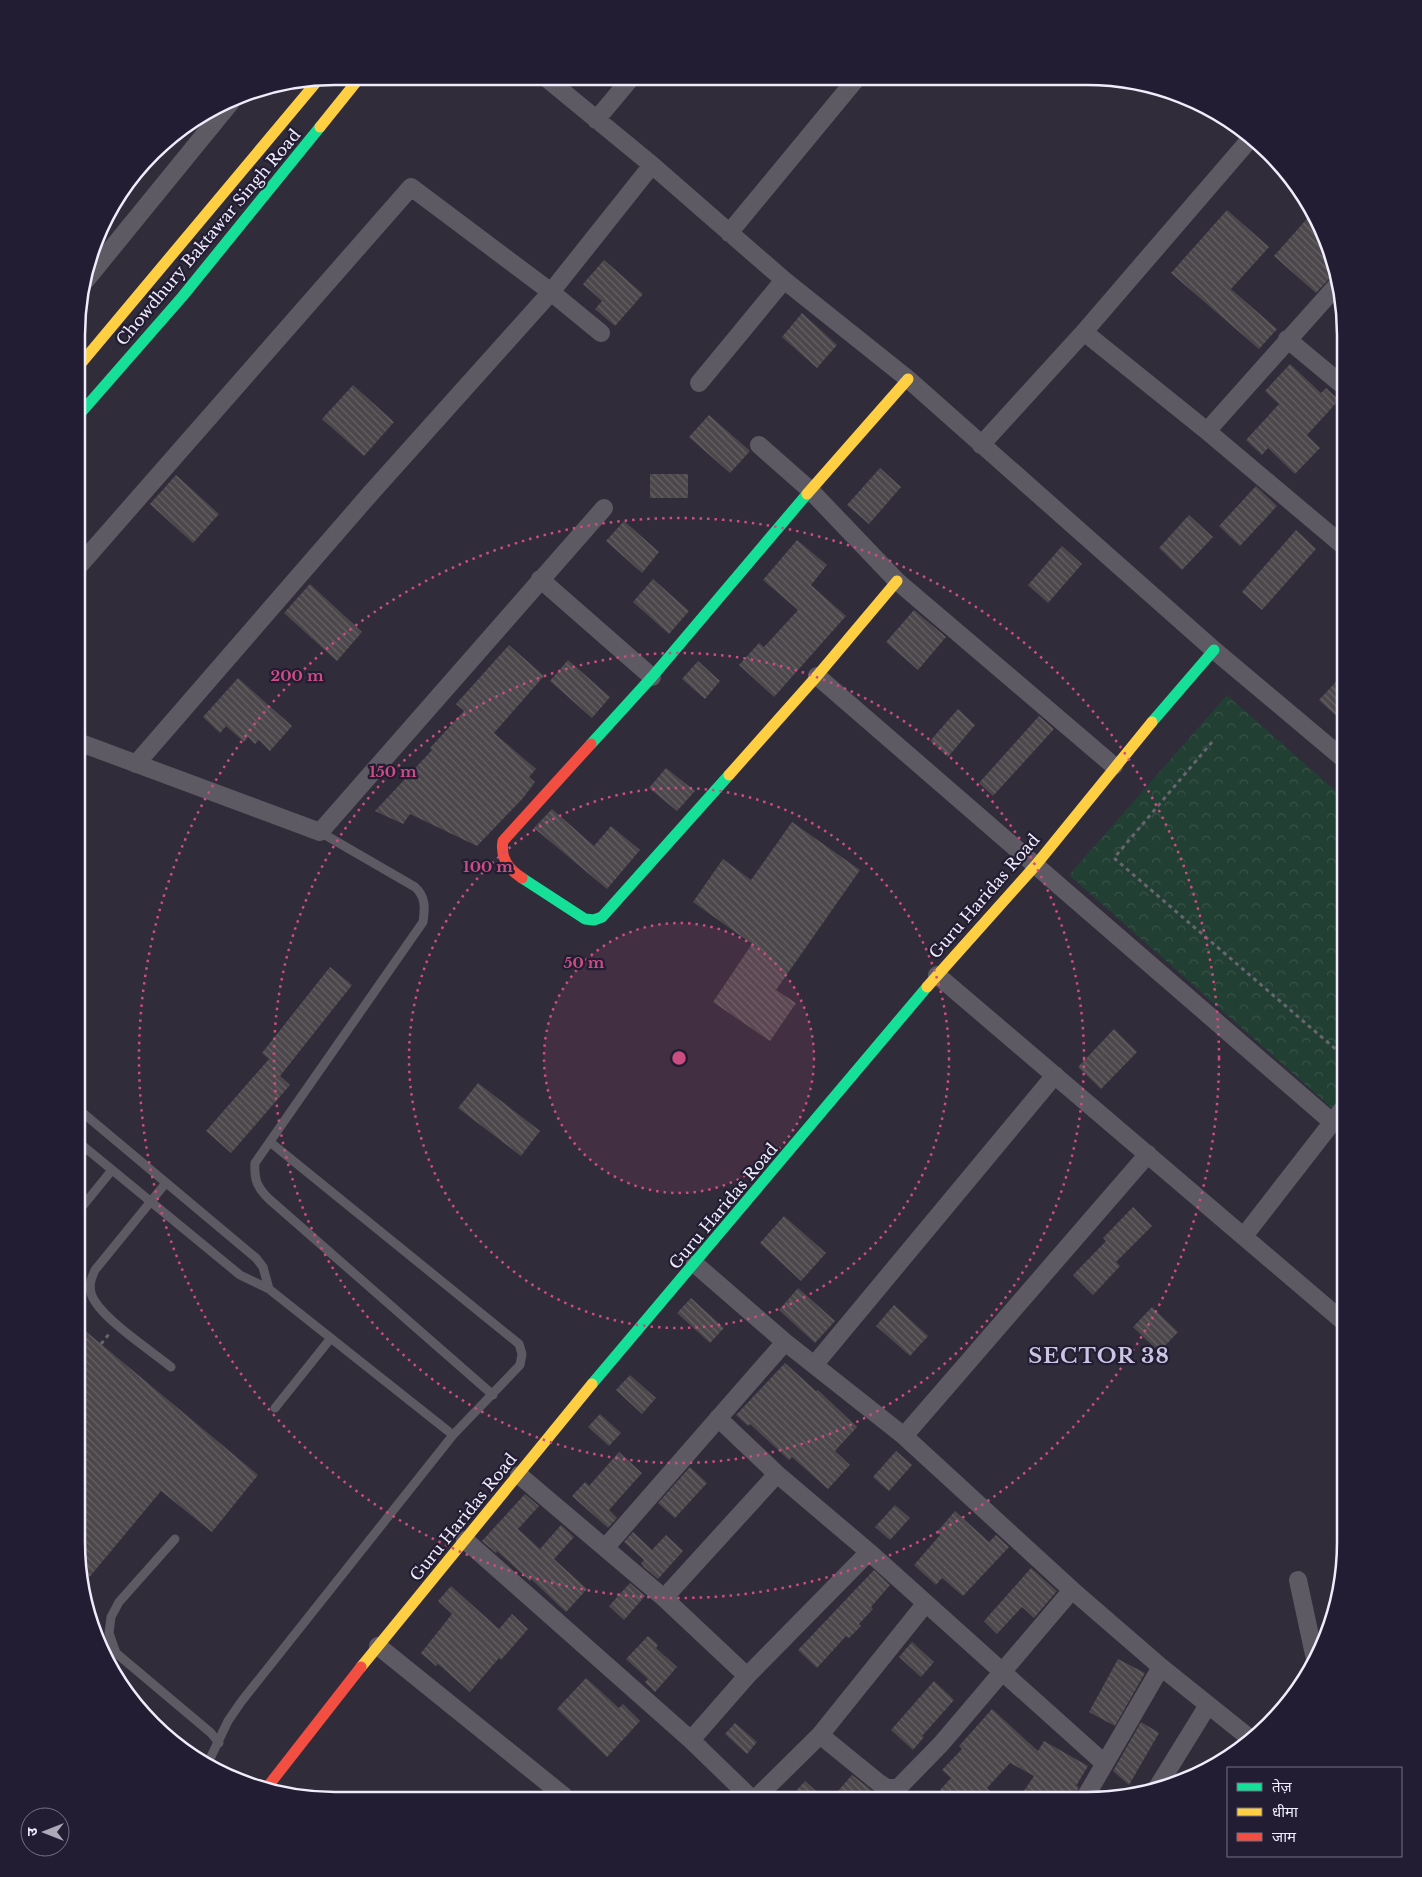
<svg xmlns="http://www.w3.org/2000/svg" width="1422" height="1877" font-family="'Libre Baskerville','Noto Sans Devanagari',serif">
  <defs>
    <pattern id="forest-crowns" width="20" height="18" patternUnits="userSpaceOnUse" patternTransform="scale(1.25)"><rect width="20" height="18" fill="#223f34"/><path d="M2 6a3 3 0 1 1 6 0M12 15a3 3 0 1 1 6 0" fill="none" stroke="#385248"/></pattern>
    <pattern id="building-back-hatch" width="6" height="6" patternUnits="userSpaceOnUse" patternTransform="scale(1.25)"><rect width="6" height="6" fill="#4c474b"/><path d="M-1 5l2 2M0 0l6 6M5-1l2 2" fill="none" stroke="#666266"/></pattern>
  </defs>
  <rect width="100%" height="100%" fill="#302c39"/>
  <path fill="url(#forest-crowns)" d="M 1227,695 L 1346,800 L 1345,1094 L 1332,1108 L 1069,875 Z"/>
  <path fill="url(#building-back-hatch)" d="M 1227,210 L 1269,247 L 1231,289 L 1277,329 L 1259,349 L 1171,273 Z
    M 1313,212 L 1319,221 L 1337,270 L 1316,293 L 1274,256 Z
    M 604,260 L 643,294 L 615,326 L 595,309 L 602,301 L 583,284 Z
    M 802,313 L 837,345 L 817,368 L 782,337 Z
    M 1290,364 L 1321,393 L 1326,388 L 1339,400 L 1307,435 L 1320,448 L 1295,474 L 1268,448 L 1262,455 L 1246,440 L 1279,404 L 1265,391 Z
    M 353,385 L 394,422 L 364,456 L 322,419 Z
    M 709,415 L 750,451 L 730,473 L 689,437 Z
    M 880,468 L 901,487 L 869,524 L 847,505 Z
    M 650,474 L 688,474 L 688,498 L 650,498 Z
    M 176,475 L 219,514 L 193,543 L 150,504 Z
    M 1256,486 L 1277,506 L 1240,546 L 1219,526 Z
    M 1189,515 L 1213,537 L 1182,570 L 1159,548 Z
    M 624,521 L 659,552 L 642,573 L 606,541 Z
    M 1296,530 L 1316,549 L 1262,610 L 1242,592 Z
    M 797,540 L 827,565 L 811,585 L 846,616 L 774,697 L 739,665 L 759,643 L 764,647 L 798,610 L 763,580 Z
    M 1062,546 L 1082,564 L 1048,603 L 1028,585 Z
    M 653,579 L 689,611 L 669,634 L 633,602 Z
    M 310,584 L 362,632 L 337,661 L 284,613 Z
    M 914,610 L 946,637 L 918,670 L 886,642 Z
    M 509,645 L 544,676 L 494,733 L 536,769 L 529,777 L 535,782 L 523,798 L 477,846 L 410,814 L 403,824 L 375,811 L 432,750 L 430,748 L 464,711 L 456,704 Z
    M 568,660 L 610,697 L 592,718 L 550,681 Z
    M 698,661 L 720,681 L 705,699 L 682,679 Z
    M 1346,671 L 1346,725 L 1319,700 Z
    M 238,678 L 292,726 L 270,751 L 259,740 L 255,744 L 248,737 L 244,742 L 226,726 L 220,733 L 203,717 Z
    M 958,709 L 975,725 L 948,757 L 930,741 Z
    M 1039,716 L 1054,729 L 993,796 L 979,783 Z
    M 666,768 L 695,791 L 677,811 L 649,788 Z
    M 552,809 L 594,846 L 611,826 L 640,850 L 607,889 L 534,828 Z
    M 792,822 L 860,870 L 776,990 L 796,1003 L 770,1041 L 713,1002 L 752,944 L 693,902 L 723,859 L 751,880 Z
    M 330,967 L 352,985 L 280,1076 L 290,1085 L 231,1153 L 206,1131 L 269,1059 L 262,1053 Z
    M 1114,1029 L 1137,1052 L 1101,1089 L 1078,1067 Z
    M 478,1083 L 540,1131 L 521,1156 L 458,1108 Z
    M 1133,1207 L 1152,1226 L 1116,1262 L 1120,1266 L 1093,1295 L 1073,1275 L 1106,1241 L 1103,1238 Z
    M 784,1216 L 826,1253 L 801,1281 L 760,1243 Z
    M 798,1288 L 835,1321 L 815,1343 L 779,1310 Z
    M 691,1298 L 724,1328 L 710,1343 L 677,1313 Z
    M 894,1305 L 928,1336 L 910,1356 L 876,1326 Z
    M 1152,1307 L 1178,1332 L 1159,1352 L 1133,1327 Z
    M 77,1324 L 258,1475 L 212,1532 L 161,1491 L 82,1586 L 76,1542 Z
    M 785,1363 L 816,1391 L 818,1390 L 857,1427 L 835,1451 L 850,1465 L 828,1489 L 792,1457 L 789,1460 L 750,1424 L 748,1426 L 736,1415 Z
    M 630,1375 L 656,1398 L 642,1414 L 616,1390 Z
    M 600,1414 L 621,1433 L 609,1446 L 588,1427 Z
    M 896,1451 L 912,1465 L 889,1491 L 873,1477 Z
    M 619,1452 L 642,1473 L 609,1510 L 617,1518 L 608,1528 L 572,1496 L 585,1482 L 589,1486 Z
    M 690,1467 L 707,1483 L 675,1518 L 658,1503 Z
    M 525,1494 L 539,1506 L 518,1529 L 540,1549 L 561,1525 L 574,1537 L 554,1559 L 587,1589 L 566,1612 L 531,1579 L 530,1581 L 497,1551 L 496,1553 L 482,1541 Z
    M 895,1505 L 910,1518 L 890,1540 L 875,1527 Z
    M 955,1511 L 989,1542 L 996,1535 L 1009,1547 L 963,1596 L 942,1578 L 936,1585 L 914,1565 L 940,1535 L 937,1532 Z
    M 633,1532 L 652,1550 L 666,1535 L 683,1551 L 658,1579 L 644,1567 L 641,1563 L 644,1560 L 624,1542 Z
    M 1031,1568 L 1057,1591 L 1034,1618 L 1022,1607 L 997,1634 L 984,1621 Z
    M 874,1570 L 890,1585 L 871,1607 L 873,1609 L 859,1624 L 861,1626 L 849,1638 L 846,1636 L 817,1668 L 798,1650 Z
    M 630,1583 L 645,1596 L 624,1620 L 609,1606 Z
    M 451,1586 L 499,1629 L 512,1614 L 528,1629 L 501,1660 L 499,1658 L 470,1692 L 438,1664 L 436,1666 L 421,1653 L 452,1614 L 438,1601 Z
    M 648,1636 L 658,1645 L 656,1648 L 677,1667 L 655,1692 L 645,1682 L 648,1679 L 626,1659 Z
    M 912,1642 L 934,1662 L 921,1677 L 899,1657 Z
    M 1118,1659 L 1145,1673 L 1115,1726 L 1089,1712 Z
    M 586,1678 L 619,1708 L 623,1704 L 640,1721 L 607,1757 L 557,1709 Z
    M 934,1681 L 954,1700 L 922,1736 L 924,1737 L 913,1750 L 891,1730 Z
    M 992,1709 L 1038,1751 L 1044,1741 L 1088,1766 L 1076,1786 L 1079,1787 L 1072,1801 L 1017,1801 L 1034,1776 L 1010,1763 L 987,1788 L 1001,1801 L 951,1800 L 940,1790 L 951,1778 L 942,1770 L 962,1749 L 959,1746 Z
    M 1141,1722 L 1159,1733 L 1129,1785 L 1113,1771 Z
    M 735,1723 L 757,1742 L 747,1754 L 725,1734 Z
    M 852,1775 L 869,1788 L 881,1800 L 830,1800 Z
    M 805,1781 L 826,1800 L 788,1800 Z"/>
  <g fill="none" stroke-linecap="round" stroke-linejoin="round">
    <path stroke="#67656e" stroke-width="3" stroke-dasharray="4 4" stroke-linecap="butt" d="M 1212,742 L 1114,858 L 1339,1052 L 1345,1045
      M 101,1344 L 109,1334"/>
    <path stroke="#5d5a64" stroke-width="9" d="M 320,832 L 415,887 C 426,897 425,908 423,922 L 255,1163 C 254,1180 257,1187 269,1199 L 493,1395
      M 77,1108 L 256,1258 L 263,1267 L 269,1289
      M 77,1141 L 240,1275 L 269,1289 L 453,1435
      M 165,1184 L 95,1270 C 91,1279 89,1284 91,1293 C 97,1316 152,1351 171,1367
      M 77,1213 L 112,1170
      M 275,1408 L 331,1338
      M 175,1539 L 119,1602 L 111,1617 L 109,1633 L 116,1653 L 211,1733 L 219,1743
      M 207,1765 L 228,1721 L 241,1702 L 453,1435 L 520,1365 L 522,1354 L 519,1344 L 270,1142"/>
    <path stroke="#5d5a64" stroke-width="18" d="M 545,77 L 652,165 L 784,280 L 908,379 L 1214,650 L 1346,761
      M 596,120 L 632,77
      M 729,233 L 857,78
      M 86,280 L 231,102
      M 1084,332 L 1207,431 L 1346,548
      M 1287,339 L 1346,388
      M 699,383 L 784,280
      M 1207,431 L 1339,283
      M 759,445 L 810,490 L 897,581 L 1114,766
      M 981,445 L 1084,332 L 1251,138
      M 78,567 L 411,187 L 551,292 L 601,333
      M 540,579 L 652,677
      M 817,676 L 1332,1122
      M 78,742 L 320,832 L 604,508
      M 136,764 L 370,494 L 551,292 L 652,165
      M 937,975 L 1345,1323
      M 1244,1236 L 1345,1106
      M 695,1264 L 785,1342 L 904,1436 L 1072,1590 L 1161,1667 L 1252,1740
      M 815,1364 L 1055,1075
      M 718,1418 L 777,1474 L 869,1552 L 1104,1763
      M 904,1436 L 1148,1154
      M 519,1475 L 664,1598 L 747,1676
      M 465,1540 L 691,1740 L 753,1800
      M 605,1548 L 785,1342
      M 1298,1580 L 1315,1659
      M 664,1598 L 777,1474
      M 378,1646 L 564,1796
      M 820,1735 L 879,1783 L 887,1788 L 898,1788 L 941,1744 L 1072,1590
      M 691,1740 L 747,1676 L 869,1552
      M 1155,1791 L 1208,1705
      M 754,1800 L 820,1735 L 926,1603
      M 1083,1801 L 1161,1667"/>
    <path stroke="#16e098" stroke-width="11" d="M 78,416 L 182,297 L 320,127
      M 1152,722 L 1214,650
      M 591,744 L 652,677 L 807,494
      M 522,878 L 585,919 L 594,920 L 602,917 L 729,775
      M 592,1384 L 927,987"/>
    <path stroke="#ffcf43" stroke-width="11" d="M 320,127 L 361,76
      M 78,367 L 319,79
      M 807,494 L 908,379
      M 729,775 L 817,676 L 897,581
      M 927,987 L 1035,866 L 1152,722
      M 361,1667 L 592,1384"/>
    <path stroke="#f24e42" stroke-width="11" d="M 522,878 C 508,869 500,858 503,841 L 591,744
      M 265,1790 L 361,1667"/>
  </g>
  <circle cx="679" cy="1058" r="135" fill="#cd4d83" fill-opacity=".12"/>
  <g fill="none" stroke="#cd4d83" stroke-width="2.5" stroke-dasharray="2.5 5">
    <circle cx="679" cy="1058" r="135"/>
    <circle cx="679" cy="1058" r="270"/>
    <circle cx="679" cy="1058" r="405"/>
    <circle cx="679" cy="1058" r="540"/>
  </g>
  <g text-anchor="middle" dominant-baseline="central" stroke-width="4.5" stroke-linejoin="round" paint-order="stroke">
    <g font-size="16" fill="#efecfc" stroke="#231d33">
      <text transform="translate(208 237) rotate(-50)">Chowdhury Baktawar Singh Road</text>
      <text transform="translate(984 896) rotate(-49)">Guru Haridas Road</text>
      <text transform="translate(723 1206) rotate(-50)">Guru Haridas Road</text>
      <text transform="translate(463 1517) rotate(-51)">Guru Haridas Road</text>
    </g>
    <g font-size="21" font-weight="bold" letter-spacing="1" fill="#cbc5e3" stroke="#231d33">
      <text x="1099" y="1356">SECTOR 38</text>
    </g>
  </g>
  <path d="M0 0H1422V1877H0ZM335 85H1087A250 250 0 0 1 1337 335V1542A250 250 0 0 1 1087 1792H335A250 250 0 0 1 85 1542V335A250 250 0 0 1 335 85Z" fill="#231d33" fill-rule="evenodd"/>
  <path fill="none" stroke="#efecfc" stroke-width="2.5" d="M335 85H1087A250 250 0 0 1 1337 335V1542A250 250 0 0 1 1087 1792H335A250 250 0 0 1 85 1542V335A250 250 0 0 1 335 85Z"/>
  <circle cx="679" cy="1058" r="8" fill="#cd4d83" stroke="#231d33" stroke-width="2.5"/>
  <g font-size="15" text-anchor="middle" font-weight="bold" fill="#cd4d83" stroke="#231d33" stroke-width="4.5" stroke-linejoin="round" paint-order="stroke">
    <text x="297" y="681">200 m</text>
    <text x="393" y="777">150 m</text>
    <text x="488" y="872">100 m</text>
    <text x="584" y="968">50 m</text>
  </g>
  <rect x="1227" y="1767" width="175" height="90" fill="#231d33" stroke="#757083"/>
  <rect x="1237" y="1783" width="25" height="8" fill="#16e098" stroke="#757083"/>
  <text x="1272" y="1792" font-size="15" fill="#efecfc">तेज़</text>
  <rect x="1237" y="1808" width="25" height="8" fill="#ffcf43" stroke="#757083"/>
  <text x="1272" y="1817" font-size="15" fill="#efecfc">धीमा</text>
  <rect x="1237" y="1833" width="25" height="8" fill="#f24e42" stroke="#757083"/>
  <text x="1272" y="1842" font-size="15" fill="#efecfc">जाम</text>
  <g transform="translate(45 1832) rotate(270)"><circle r="24" fill="#231d33" stroke="#757083"/>
  <path d="M0-4L9 19L0 12L-9 19Z" fill="#aca9b8"/>
  <text y="-8" font-size="14" font-weight="bold" text-anchor="middle" fill="#efecfc">उ</text>
  </g>
</svg>
